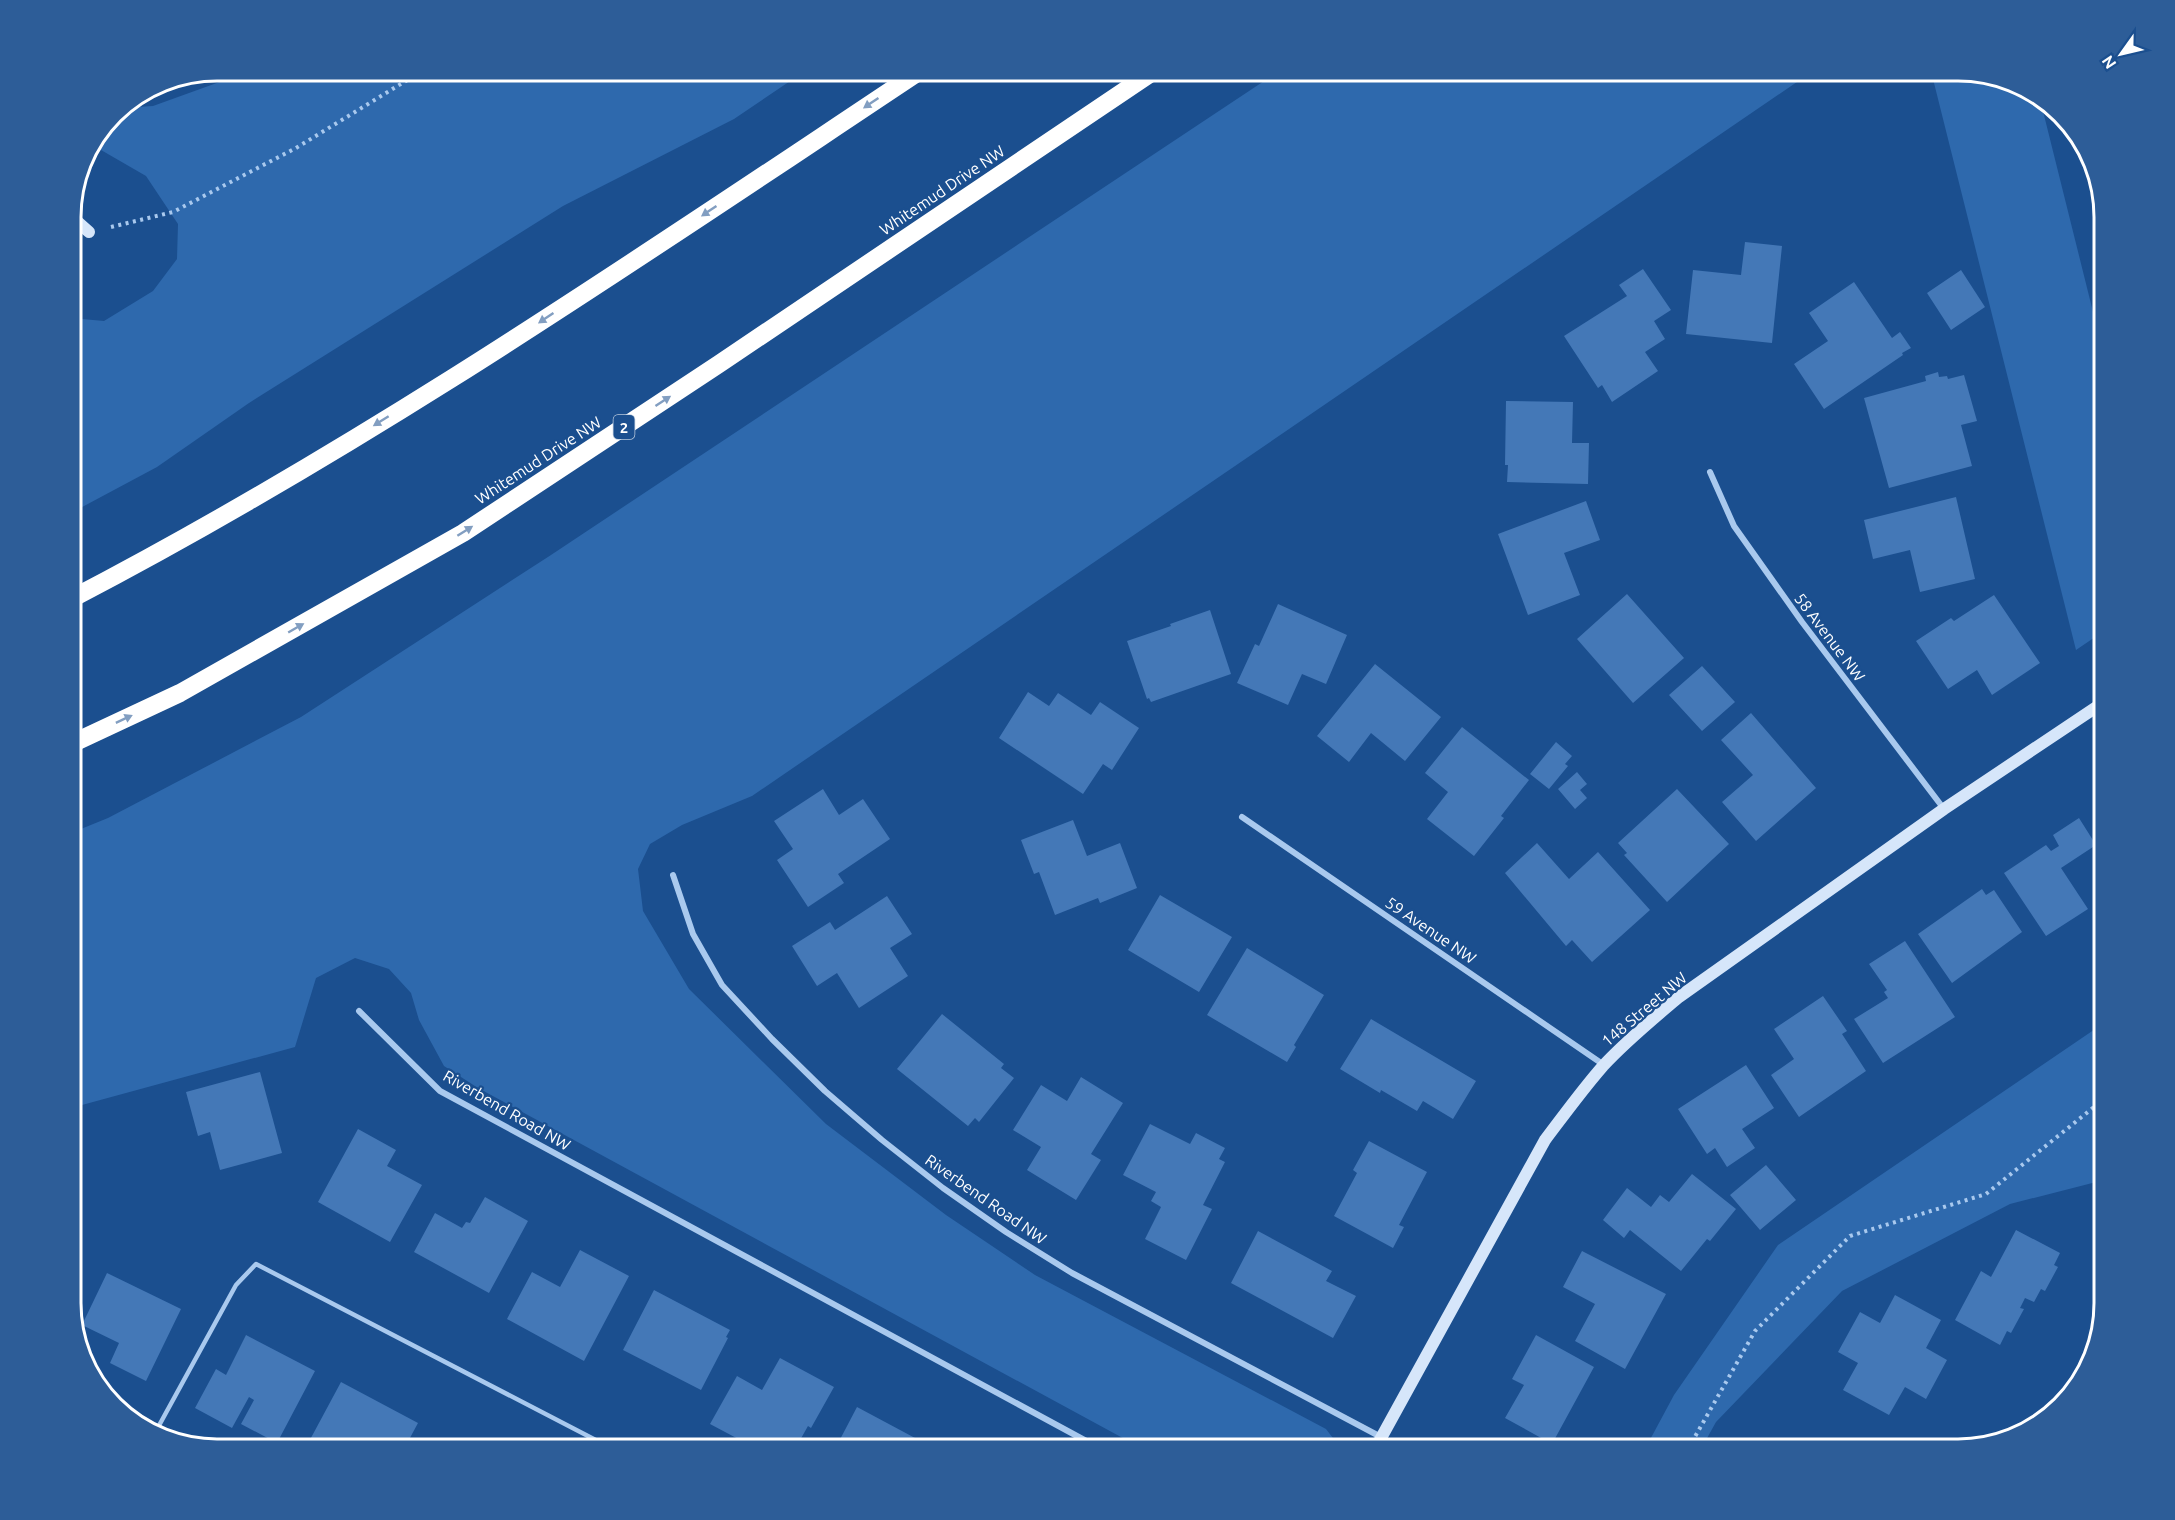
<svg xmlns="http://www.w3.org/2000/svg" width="2175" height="1520" font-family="Ubuntu,sans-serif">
  <rect width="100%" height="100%" fill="#1b4f8f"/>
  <path fill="#2e69ad" d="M 250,71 L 805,71 L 734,119 L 563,206 L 249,403 L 157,467 L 71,513 L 71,318 L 104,321 L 153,291 L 177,259 L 178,224 L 146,176 L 101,150 L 93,143 L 114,113 L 121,108 L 153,106 Z
    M 1279,71 L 1813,71 L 752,796 L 682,825 L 650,844 L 638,869 L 643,911 L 689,989 L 826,1124 L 946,1215 L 1035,1275 L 1326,1429 L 1336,1442 L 1337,1449 L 1143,1449 L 478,1088 L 444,1066 L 419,1020 L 411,993 L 389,969 L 355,958 L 316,978 L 295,1047 L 71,1108 L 71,833 L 108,818 L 301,717 L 551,555 Z
    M 1931,71 L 1958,71 L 2039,95 L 2104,356 L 2104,631 L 2076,650 Z
    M 2104,1023 L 2104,1180 L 2010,1204 L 1842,1291 L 1716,1422 L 1701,1449 L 1645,1449 L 1674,1395 L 1778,1245 Z"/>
  <path fill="#4478b7" d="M 1745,242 L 1782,246 L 1772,343 L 1686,334 L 1693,270 L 1741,275 Z
    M 1643,269 L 1671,310 L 1654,321 L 1665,339 L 1645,352 L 1658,371 L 1612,402 L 1602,385 L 1598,388 L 1564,336 L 1627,296 L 1619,285 Z
    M 1961,270 L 1985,307 L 1951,330 L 1927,293 Z
    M 1854,282 L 1892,338 L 1900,332 L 1911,348 L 1902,353 L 1903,355 L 1824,409 L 1794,364 L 1828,341 L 1809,313 Z
    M 1938,372 L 1939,377 L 1947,376 L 1948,379 L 1964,375 L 1977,421 L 1961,425 L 1972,466 L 1889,488 L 1864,398 L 1926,381 L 1925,376 Z
    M 1506,401 L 1573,402 L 1572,443 L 1589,443 L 1588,484 L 1507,482 L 1508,465 L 1505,465 Z
    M 1956,497 L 1975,579 L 1920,592 L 1910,550 L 1873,559 L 1864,520 Z
    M 1586,501 L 1600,540 L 1564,553 L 1580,595 L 1528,615 L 1498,534 Z
    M 1627,594 L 1684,658 L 1633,703 L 1577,639 Z
    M 1994,595 L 2040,663 L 1992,695 L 1977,670 L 1948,689 L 1916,641 L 1951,618 L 1954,621 Z
    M 1278,604 L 1347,635 L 1326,684 L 1302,674 L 1288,705 L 1237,683 L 1255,644 L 1259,646 Z
    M 1210,610 L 1231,674 L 1151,702 L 1149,698 L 1147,699 L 1127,641 L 1171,626 L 1170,624 Z
    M 1375,664 L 1441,717 L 1405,761 L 1371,733 L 1349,762 L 1317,736 Z
    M 1702,666 L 1735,702 L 1702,731 L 1669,695 Z
    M 1028,692 L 1049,706 L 1058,693 L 1091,715 L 1100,702 L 1139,728 L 1112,770 L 1103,764 L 1083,794 L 999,738 Z
    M 1751,713 L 1816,788 L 1756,841 L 1722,802 L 1753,775 L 1721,740 Z
    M 1462,727 L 1529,780 L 1501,816 L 1504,818 L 1474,856 L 1427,819 L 1448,792 L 1425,773 Z
    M 1556,742 L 1572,756 L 1565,764 L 1568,766 L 1549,789 L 1530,774 Z
    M 1577,772 L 1587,784 L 1580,790 L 1587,798 L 1575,809 L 1558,789 Z
    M 823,789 L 839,815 L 863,799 L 890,839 L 838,874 L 844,883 L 808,907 L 777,860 L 793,849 L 774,821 Z
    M 1677,789 L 1729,844 L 1667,902 L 1624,855 L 1627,853 L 1618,843 Z
    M 2079,818 L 2096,845 L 2061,868 L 2088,909 L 2046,936 L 2004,873 L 2046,845 L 2051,851 L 2059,846 L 2053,835 Z
    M 1073,820 L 1087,856 L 1120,843 L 1137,888 L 1100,903 L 1098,898 L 1055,915 L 1039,872 L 1034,874 L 1021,840 Z
    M 1537,843 L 1569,879 L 1598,852 L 1650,910 L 1592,962 L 1572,940 L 1566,946 L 1505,873 Z
    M 1982,889 L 1986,895 L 1994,890 L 2022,932 L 1952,983 L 1918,934 Z
    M 1160,895 L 1232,937 L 1199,992 L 1128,950 Z
    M 887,896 L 912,934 L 890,948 L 908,976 L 859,1008 L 837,973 L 817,986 L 792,946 L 830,922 L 835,930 Z
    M 1905,941 L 1955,1017 L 1883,1063 L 1854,1019 L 1888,998 L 1884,992 L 1887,990 L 1869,964 Z
    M 1247,948 L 1324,995 L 1294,1045 L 1296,1047 L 1287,1062 L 1207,1015 Z
    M 1823,996 L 1847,1031 L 1842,1034 L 1866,1071 L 1799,1117 L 1771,1075 L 1794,1059 L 1774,1029 Z
    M 942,1014 L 1004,1064 L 1001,1068 L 1014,1078 L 979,1122 L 975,1118 L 968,1126 L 897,1069 Z
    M 1371,1019 L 1476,1081 L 1453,1119 L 1423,1101 L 1417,1111 L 1381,1090 L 1380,1093 L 1340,1069 Z
    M 1746,1065 L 1774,1108 L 1742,1129 L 1755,1148 L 1727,1167 L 1715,1148 L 1707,1154 L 1678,1109 Z
    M 260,1072 L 282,1153 L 220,1170 L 210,1132 L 198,1136 L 186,1092 Z
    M 1081,1077 L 1123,1103 L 1091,1154 L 1101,1160 L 1076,1200 L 1027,1170 L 1041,1147 L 1013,1130 L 1041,1085 L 1067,1101 Z
    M 1150,1124 L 1190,1144 L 1196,1133 L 1225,1148 L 1219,1159 L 1225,1162 L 1203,1205 L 1212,1209 L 1186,1260 L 1145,1239 L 1161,1207 L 1151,1201 L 1156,1192 L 1123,1175 Z
    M 358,1129 L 396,1150 L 387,1166 L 422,1185 L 390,1242 L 318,1202 Z
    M 1369,1141 L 1427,1172 L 1399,1225 L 1404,1227 L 1393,1248 L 1334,1216 L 1357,1173 L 1353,1170 Z
    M 1766,1165 L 1796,1200 L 1760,1230 L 1730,1195 Z
    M 1692,1174 L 1736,1209 L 1710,1241 L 1707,1239 L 1681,1271 L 1630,1230 L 1624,1238 L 1603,1220 L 1627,1188 L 1651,1207 L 1660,1195 L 1669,1202 Z
    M 485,1197 L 528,1221 L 489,1293 L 414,1252 L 435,1213 L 462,1228 L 466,1222 L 470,1223 Z
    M 2016,1230 L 2060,1253 L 2054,1265 L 2058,1267 L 2045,1291 L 2041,1289 L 2034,1302 L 2025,1298 L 2020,1308 L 2024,1309 L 2011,1333 L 2007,1331 L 2000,1345 L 1955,1320 L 1981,1271 L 1991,1277 Z
    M 1258,1231 L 1332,1271 L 1326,1281 L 1356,1296 L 1333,1338 L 1231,1283 Z
    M 580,1250 L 629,1276 L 584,1361 L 507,1319 L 532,1272 L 560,1287 Z
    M 1582,1251 L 1666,1294 L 1625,1369 L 1575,1341 L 1595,1304 L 1563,1287 Z
    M 2104,1255 L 2104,1283 L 2093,1277 Z
    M 107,1273 L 181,1309 L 146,1381 L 110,1363 L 119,1343 L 82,1325 Z
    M 654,1290 L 730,1330 L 726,1337 L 728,1338 L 701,1390 L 623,1350 Z
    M 1895,1295 L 1941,1320 L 1926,1348 L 1947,1360 L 1926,1399 L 1905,1387 L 1889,1415 L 1843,1390 L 1858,1363 L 1838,1352 L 1860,1312 L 1880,1323 Z
    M 246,1335 L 315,1371 L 277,1443 L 241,1424 L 254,1400 L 249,1397 L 232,1428 L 195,1408 L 216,1369 L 226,1375 Z
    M 1536,1335 L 1594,1367 L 1552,1444 L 1505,1418 L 1524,1385 L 1512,1379 Z
    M 780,1358 L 834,1387 L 811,1428 L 808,1426 L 795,1449 L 750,1449 L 741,1444 L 742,1441 L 710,1424 L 737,1376 L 762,1390 Z
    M 341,1382 L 418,1423 L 404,1449 L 305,1449 Z
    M 857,1407 L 930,1446 L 928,1449 L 835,1449 Z"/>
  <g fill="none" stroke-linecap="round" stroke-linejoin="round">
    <path stroke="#a9c9ee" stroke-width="4" stroke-dasharray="3 4.5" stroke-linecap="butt" d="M 111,227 L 173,212 L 296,148 L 422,71
      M 1688,1449 L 1755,1331 L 1850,1236 L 1986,1194 L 2104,1099"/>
    <path stroke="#a9c9ee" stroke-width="4.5" d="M 156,1431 L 236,1285 L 256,1264 L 613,1449"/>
    <path stroke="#a9c9ee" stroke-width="6" d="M 1710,472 L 1734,526 L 1802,622 L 1944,809
      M 1242,817 L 1604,1065
      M 673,875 L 693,934 L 722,985 L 772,1039 L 825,1091 L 882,1140 L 943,1188 L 1006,1232 L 1072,1273 L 1381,1437
      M 359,1011 L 440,1091 L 1101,1449"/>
    <path stroke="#d6e6fa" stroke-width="12" d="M 71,216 L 89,232
      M 1375,1449 L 1545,1140 C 1564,1115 1582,1090 1603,1066 C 1626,1041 1653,1019 1679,997 L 1944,809 L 2104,702"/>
    <path stroke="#fff" stroke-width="18" d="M 71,599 C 367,445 643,255 920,71
      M 71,744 L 180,693 L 463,533 L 719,364 L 1154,71"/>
  </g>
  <defs><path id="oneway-solid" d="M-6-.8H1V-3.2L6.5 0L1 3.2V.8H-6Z" transform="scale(1.5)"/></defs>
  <g fill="#829ec1">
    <use href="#oneway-solid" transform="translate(871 103) rotate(146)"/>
    <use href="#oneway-solid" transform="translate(709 211) rotate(146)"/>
    <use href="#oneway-solid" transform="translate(546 318) rotate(146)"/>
    <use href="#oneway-solid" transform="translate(663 401) rotate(-33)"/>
    <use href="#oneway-solid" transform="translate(381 421) rotate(148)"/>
    <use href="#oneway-solid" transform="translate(465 531) rotate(-32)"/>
    <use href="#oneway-solid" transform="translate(296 628) rotate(-30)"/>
    <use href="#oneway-solid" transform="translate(124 719) rotate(-25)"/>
  </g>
  <g text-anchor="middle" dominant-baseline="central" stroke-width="4.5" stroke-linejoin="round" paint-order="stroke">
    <rect fill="#1b4f8f" stroke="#bbcadd" stroke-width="1.5" x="613.5" y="415" width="21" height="24" rx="4.5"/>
    <g font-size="15" font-weight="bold" fill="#fff">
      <text x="624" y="427">2</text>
    </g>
    <g font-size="16" fill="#fff" stroke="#1b4f8f">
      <text transform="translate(942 190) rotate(-34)">Whitemud Drive NW</text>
      <text transform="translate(538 460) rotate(-33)">Whitemud Drive NW</text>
      <text transform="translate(1830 637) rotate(53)">58 Avenue NW</text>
      <text transform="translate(1431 930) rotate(34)">59 Avenue NW</text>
      <text transform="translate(1644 1009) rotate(-40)">148 Street NW</text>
      <text transform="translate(507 1110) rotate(30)">Riverbend Road NW</text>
      <text transform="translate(986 1199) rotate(35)">Riverbend Road NW</text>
    </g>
  </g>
  <path d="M0 0H2175V1520H0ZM217 81H1958A136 136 0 0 1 2094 217V1303A136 136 0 0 1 1958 1439H217A136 136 0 0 1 81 1303V217A136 136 0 0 1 217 81Z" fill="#2d5d98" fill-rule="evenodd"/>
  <path fill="none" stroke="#fff" stroke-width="3" d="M217 81H1958A136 136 0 0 1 2094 217V1303A136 136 0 0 1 1958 1439H217A136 136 0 0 1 81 1303V217A136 136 0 0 1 217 81Z"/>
  <g transform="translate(2121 54) rotate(236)" stroke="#1b4f8f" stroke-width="4.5" paint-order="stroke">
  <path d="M0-4.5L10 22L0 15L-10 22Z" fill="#ffffff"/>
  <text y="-9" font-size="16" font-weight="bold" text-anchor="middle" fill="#ffffff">N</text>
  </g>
</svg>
